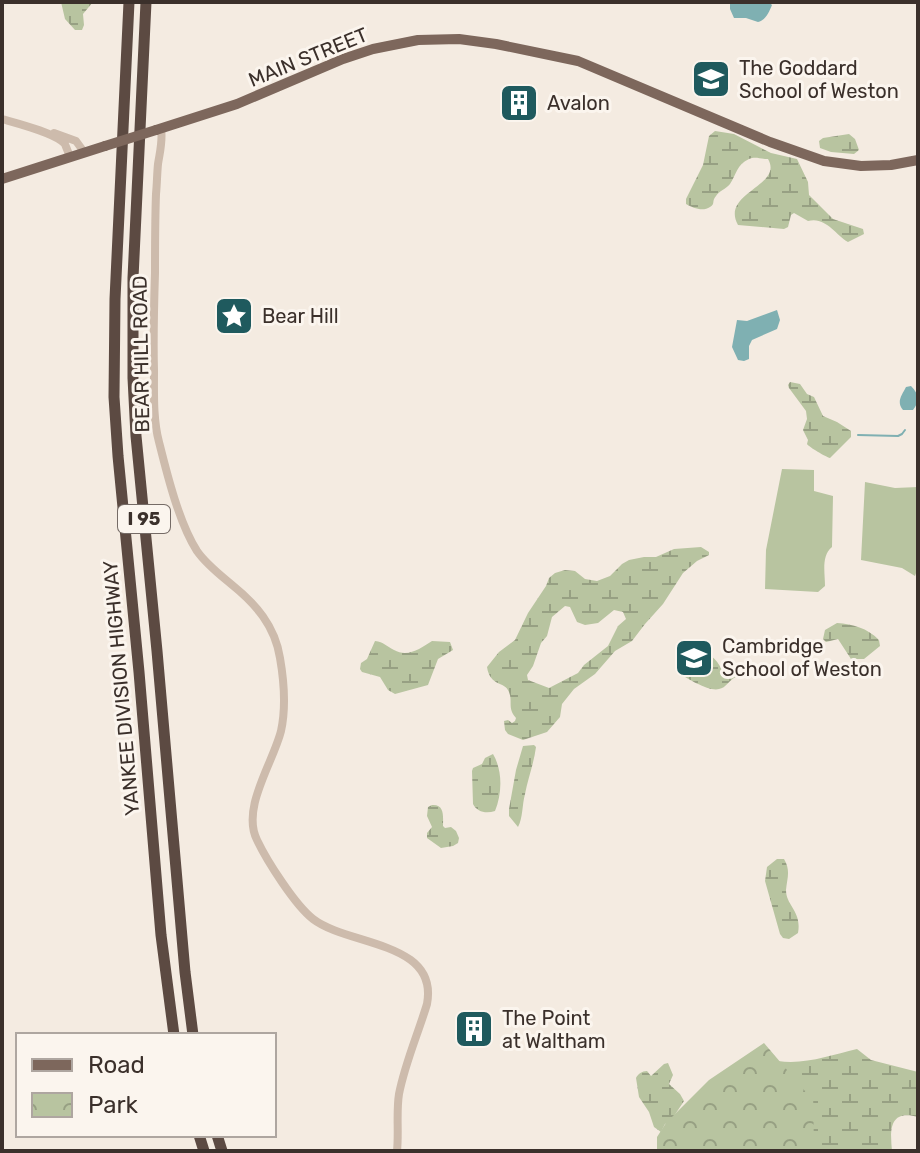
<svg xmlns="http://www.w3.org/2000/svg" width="920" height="1153" font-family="Rubik,sans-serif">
  <defs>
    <pattern id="wetland-marsh" width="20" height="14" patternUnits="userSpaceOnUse" patternTransform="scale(2)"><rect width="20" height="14" fill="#b8c4a0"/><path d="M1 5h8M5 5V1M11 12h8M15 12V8" fill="none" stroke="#97a083"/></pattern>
    <pattern id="park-crowns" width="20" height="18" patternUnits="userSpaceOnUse" patternTransform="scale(2)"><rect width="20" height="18" fill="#b8c4a0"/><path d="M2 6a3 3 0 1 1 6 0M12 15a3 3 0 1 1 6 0" fill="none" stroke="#97a083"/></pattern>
  </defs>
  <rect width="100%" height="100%" fill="#f4ebe1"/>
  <path fill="url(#wetland-marsh)" fill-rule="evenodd" d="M 61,2 L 93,2 L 83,14 L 84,25 L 82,30 L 75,30 L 65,19 Z
    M 715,131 L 734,134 L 771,153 L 797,159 L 808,182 L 809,195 L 833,219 L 863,229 L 864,234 L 848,242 C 835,234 825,216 808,221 L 794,213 L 791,215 L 788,227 L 784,229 L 738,225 C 720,193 784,186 768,159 C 761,159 755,156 749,159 C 737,164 736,175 730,184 C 726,189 719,191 716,196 C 711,202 716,203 710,207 C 703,212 693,208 686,204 L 686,199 L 703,165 L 709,136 Z
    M 849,134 L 855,139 L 859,150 L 854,154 L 831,152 L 820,148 L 819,141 L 823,138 Z
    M 790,382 L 800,384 L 807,394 L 814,397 L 823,416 L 837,422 L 851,431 L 851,437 L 830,458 C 826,457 809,447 807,444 L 808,440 L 803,430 L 807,419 L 806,411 L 789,388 L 788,385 Z
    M 701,547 L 709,552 L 709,555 L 697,561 L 683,573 L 663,604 L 645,624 L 632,641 L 615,651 L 595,674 L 574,689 L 562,704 L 560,717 L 547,732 L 523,740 L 508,734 L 505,730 L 504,721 L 508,720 L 512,723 L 515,721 L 516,718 C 507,708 513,702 509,692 C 505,681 490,687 487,667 L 499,652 L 515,640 L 528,613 L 546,586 L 549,578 L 555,573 L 565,570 L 575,571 L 585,579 L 597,581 L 610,576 L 622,564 L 629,560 L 644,557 L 656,557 L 674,549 ZM 565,606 L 570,607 L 577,622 L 585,625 L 598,623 L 614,610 L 623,612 L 626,619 L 618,626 L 608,646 L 584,665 L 578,673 L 549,688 L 528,680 L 527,675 L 533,666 L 541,643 L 547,636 L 552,617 Z
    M 837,623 C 853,624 867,628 879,640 L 880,646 L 864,659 L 851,659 L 838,639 L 826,642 L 823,639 L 825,630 Z
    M 375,641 C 384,642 386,646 394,650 C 408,658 421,648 432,641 L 450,642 L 453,650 L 438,659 L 428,685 L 395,694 L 388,690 L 380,677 L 362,672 L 360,669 L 361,663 L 367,659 Z
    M 696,650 C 709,652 716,658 722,670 L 734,672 L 736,677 C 729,680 726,688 719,689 C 710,692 688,679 680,674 C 673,656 680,653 696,650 Z
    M 534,745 L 536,747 C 534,763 528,778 525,794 C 522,805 523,818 518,827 L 509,816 L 509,809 L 516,770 L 523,746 Z
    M 493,754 C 503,771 502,794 495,811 C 486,814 477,812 473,804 L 472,771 L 473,768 L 482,764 L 485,758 Z
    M 432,805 C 445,804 443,817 443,826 L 445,828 L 451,827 L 456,831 L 459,838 L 458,843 L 453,846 L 441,848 L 427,838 L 427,833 L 432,827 L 427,816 L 428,807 Z
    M 777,859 L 784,859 C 791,871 787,878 786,890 C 786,906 802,911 798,933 L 789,939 L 783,938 L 780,934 L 765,881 L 767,867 Z
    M 857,1049 L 871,1060 L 918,1072 L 918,1117 C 889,1109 890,1130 892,1151 L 708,1151 L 778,1061 C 805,1065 831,1055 857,1049 Z
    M 668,1063 L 673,1075 L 669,1084 L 680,1094 L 684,1101 L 670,1122 L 665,1124 L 661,1132 L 654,1127 L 649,1112 L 639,1097 L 636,1078 C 638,1074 642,1071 647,1071 L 651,1076 L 664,1064 Z"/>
  <path fill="url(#park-crowns)" d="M 764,1043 L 805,1091 L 813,1088 L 814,1151 L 657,1151 L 657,1137 L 666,1123 L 709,1080 Z"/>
  <path fill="#b8c4a0" d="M 782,469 L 814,470 L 814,491 L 833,496 L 832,547 C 821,556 825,573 825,586 L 818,592 L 765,589 L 766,550 Z
    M 865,482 L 895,488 L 918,487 L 918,567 L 915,576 L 902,568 L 861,560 Z"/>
  <path fill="#7fb0b2" d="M 730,2 L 769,2 L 772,5 C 769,12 766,20 758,22 L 746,18 L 734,18 L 730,9 Z
    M 777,310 L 780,320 L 777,329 L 752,340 L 749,346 L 749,359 L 744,361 L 738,360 L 732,347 L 737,320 L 747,321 Z
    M 911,386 C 919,394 920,401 913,410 L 903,410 C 896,402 902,395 906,387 Z"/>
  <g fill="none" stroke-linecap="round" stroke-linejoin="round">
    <path stroke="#7fb0b2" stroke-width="2" d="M 858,435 L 898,436 L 902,434 L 905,430"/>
    <path stroke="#cdbbac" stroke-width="8" d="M 2,119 C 16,123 56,133 65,144 C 65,145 70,156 70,157
      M 161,128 C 163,141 160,151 158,164 C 157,174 157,184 156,194 C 155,221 155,247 155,273 C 154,305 153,337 154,370 C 154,394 153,419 159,442 C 167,474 179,523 197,551 C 206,564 219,574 231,584 C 256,604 275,626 280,658 C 284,681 286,708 281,731 C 273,763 241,808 257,840 C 267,861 295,905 313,919 C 348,946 439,941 427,1004 C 418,1034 405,1063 399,1094 C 396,1113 399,1132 397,1151
      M 54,133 L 76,141 L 84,152"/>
    <path stroke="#7d675c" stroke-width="10" d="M 156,130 L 237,104 L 343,59 L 373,49 L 418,40 L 459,39 L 496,44 L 578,61 L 770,142 L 824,161 L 861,166 L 891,165 L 918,160
      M 2,179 L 105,146"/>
    <path stroke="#5c4a42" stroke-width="11" d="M 129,2 L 115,299 L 114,397 L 118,456 L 139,672 L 161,935 L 174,1035
      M 146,2 L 133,278 L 133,378 L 136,436 L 157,651 L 185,972 L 193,1035
      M 199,1135 L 204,1151
      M 217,1135 L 222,1151"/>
    <path stroke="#7d675c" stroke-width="10" d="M 105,146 L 156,130"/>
  </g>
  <defs>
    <g id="school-square" transform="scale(2)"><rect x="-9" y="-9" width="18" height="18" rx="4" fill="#1f5a5e" stroke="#fbf5ee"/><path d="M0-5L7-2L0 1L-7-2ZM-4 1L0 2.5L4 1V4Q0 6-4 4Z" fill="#fff"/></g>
    <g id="building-square" transform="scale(2)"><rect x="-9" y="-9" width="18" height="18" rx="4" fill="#1f5a5e" stroke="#fbf5ee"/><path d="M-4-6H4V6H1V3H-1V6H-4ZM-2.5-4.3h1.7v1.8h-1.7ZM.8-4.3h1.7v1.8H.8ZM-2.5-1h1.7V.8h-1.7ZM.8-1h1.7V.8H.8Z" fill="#fff"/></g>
    <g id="sight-square" transform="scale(2)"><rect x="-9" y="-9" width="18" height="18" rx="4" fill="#1f5a5e" stroke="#fbf5ee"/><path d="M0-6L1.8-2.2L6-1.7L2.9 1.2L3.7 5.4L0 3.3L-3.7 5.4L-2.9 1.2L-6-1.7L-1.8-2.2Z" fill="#fff"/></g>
  </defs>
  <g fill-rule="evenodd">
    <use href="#school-square" x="711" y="79"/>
    <use href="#building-square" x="519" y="103"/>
    <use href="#sight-square" x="234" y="316"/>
    <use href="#school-square" x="694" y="658"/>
    <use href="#building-square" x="474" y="1029"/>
  </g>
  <g text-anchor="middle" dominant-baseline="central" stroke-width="6" stroke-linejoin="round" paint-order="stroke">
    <rect fill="#fbf5ee" stroke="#756b66" stroke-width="2" x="118" y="505" width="52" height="28" rx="6"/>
    <g font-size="18" font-weight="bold" fill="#3b302b">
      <text x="144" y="519">I 95</text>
    </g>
    <g font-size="20" fill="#3b302b" stroke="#fbf5ee">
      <text transform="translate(308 57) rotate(-22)">MAIN STREET</text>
      <text transform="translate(141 354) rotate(-91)">BEAR HILL ROAD</text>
      <text transform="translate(121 688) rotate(-95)">YANKEE DIVISION HIGHWAY</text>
    </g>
    <g font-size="20" fill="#3b302b" stroke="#fbf5ee" text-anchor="start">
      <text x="739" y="68">The Goddard<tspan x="739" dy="23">School of Weston</tspan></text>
      <text x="547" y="103">Avalon</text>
      <text x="262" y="316">Bear Hill</text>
      <text x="722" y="646">Cambridge<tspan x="722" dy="23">School of Weston</tspan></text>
      <text x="502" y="1018">The Point<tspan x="502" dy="23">at Waltham</tspan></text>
    </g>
  </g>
  <rect width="920" height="1153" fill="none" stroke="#3b302b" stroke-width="8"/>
  <rect x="16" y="1033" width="260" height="104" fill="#fbf5ee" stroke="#aea6a0" stroke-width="2"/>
  <rect x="32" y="1059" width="40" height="12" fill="#7d675c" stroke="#aea6a0" stroke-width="2"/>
  <text x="88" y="1073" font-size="24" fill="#3b302b">Road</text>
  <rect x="32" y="1093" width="40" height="24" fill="url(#park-crowns)" stroke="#aea6a0" stroke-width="2"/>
  <text x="88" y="1113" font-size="24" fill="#3b302b">Park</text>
</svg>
